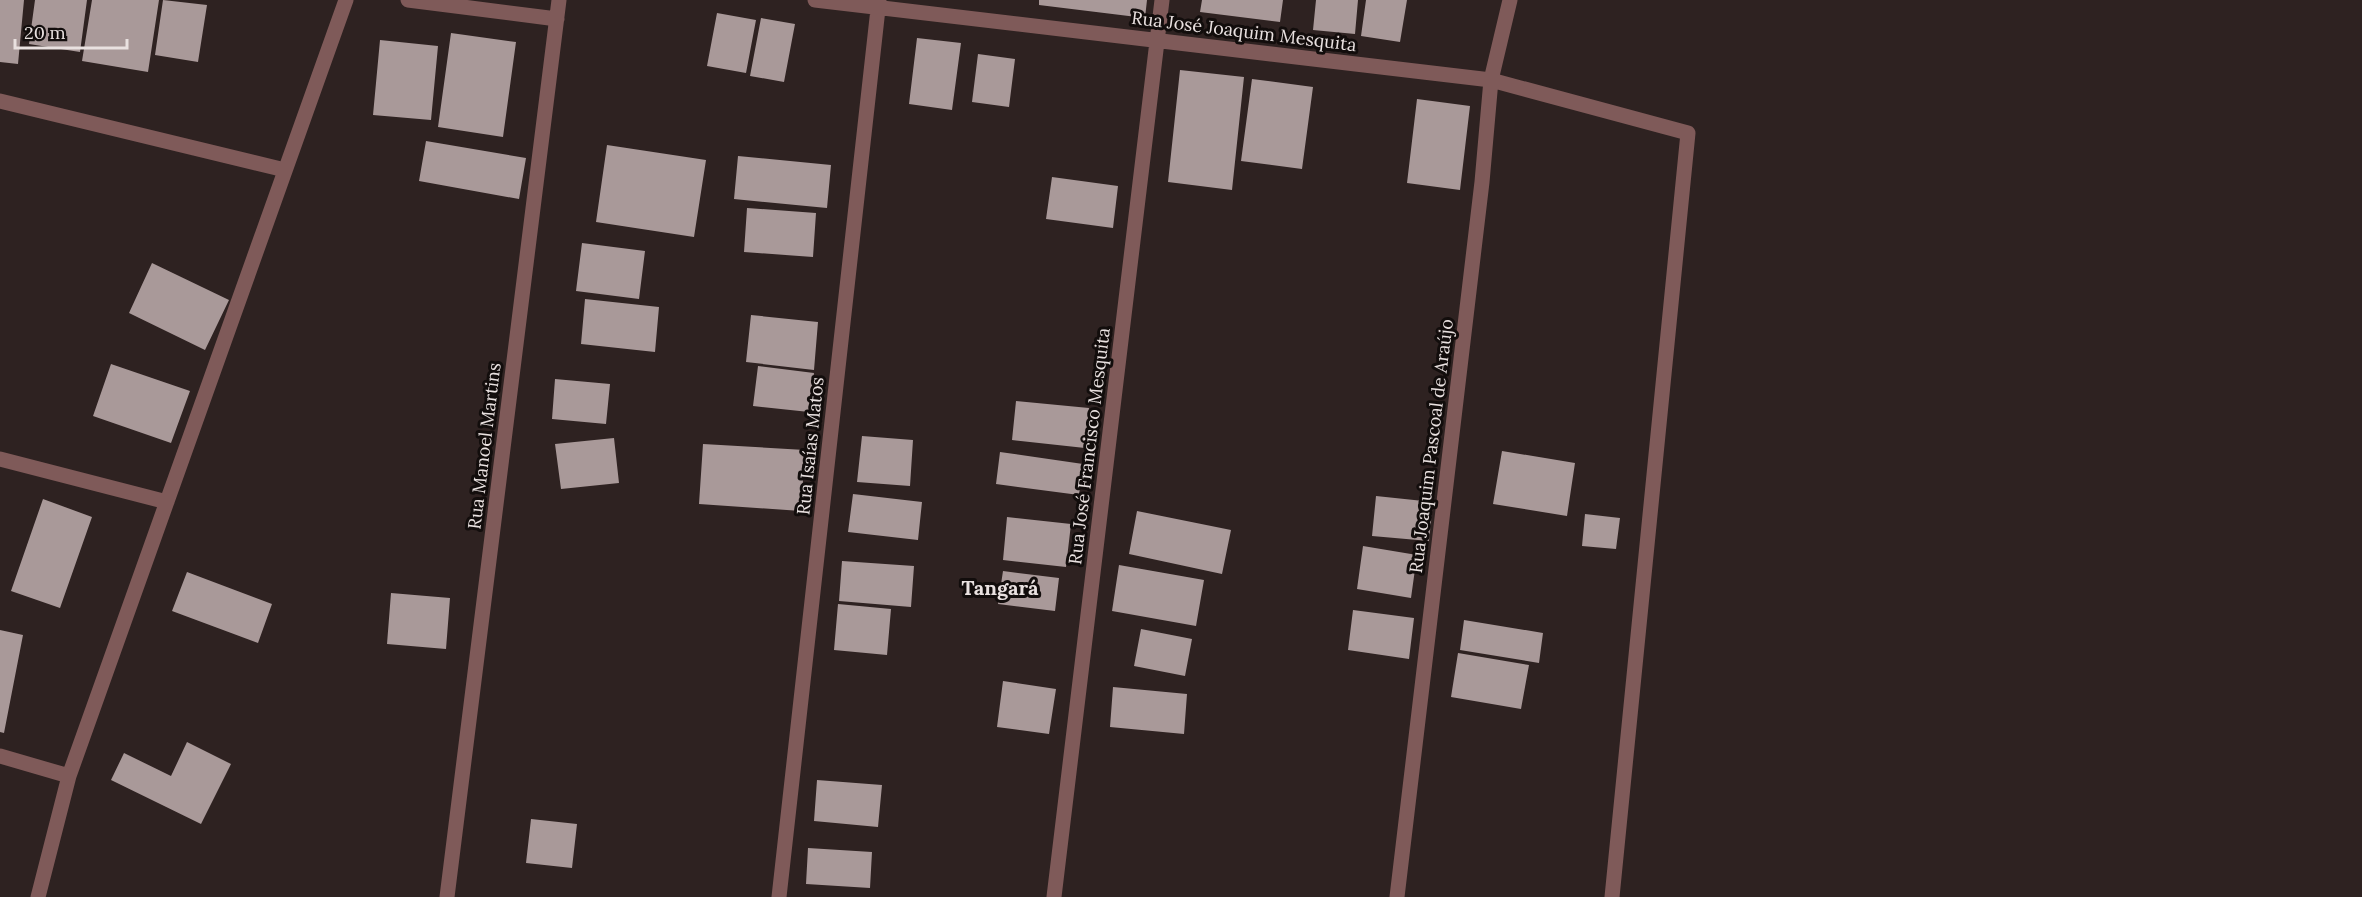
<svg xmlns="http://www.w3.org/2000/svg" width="2362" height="897" font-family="Lora,serif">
  <rect width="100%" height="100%" fill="#2e2221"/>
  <path fill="#a99999" d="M 0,0 L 24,0 L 18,64 L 0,62 Z
    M 35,0 L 87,0 L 80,52 L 29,44 Z
    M 92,0 L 159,0 L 148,72 L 82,61 Z
    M 163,0 L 207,5 L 198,62 L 155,55 Z
    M 1039,0 L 1147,0 L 1145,18 L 1039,5 Z
    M 1202,0 L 1283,0 L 1280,22 L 1200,12 Z
    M 1316,0 L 1358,0 L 1355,34 L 1313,30 Z
    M 1366,0 L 1407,0 L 1400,42 L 1361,36 Z
    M 717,13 L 756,20 L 746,73 L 707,66 Z
    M 761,18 L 795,24 L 784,82 L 750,76 Z
    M 451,33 L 516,42 L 503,137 L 438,127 Z
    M 917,38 L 961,43 L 952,110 L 909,104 Z
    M 380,40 L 438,46 L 431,120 L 373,115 Z
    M 978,54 L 1015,59 L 1009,107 L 972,102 Z
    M 1180,70 L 1244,77 L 1232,190 L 1168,182 Z
    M 1252,79 L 1313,87 L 1302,169 L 1241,161 Z
    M 1417,99 L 1470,106 L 1460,190 L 1407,183 Z
    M 426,141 L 526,158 L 519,199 L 419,181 Z
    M 607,145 L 706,160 L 694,237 L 596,222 Z
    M 738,156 L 831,165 L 827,208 L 734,199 Z
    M 1052,177 L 1118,186 L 1113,228 L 1046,219 Z
    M 747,208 L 816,213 L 813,257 L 744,252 Z
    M 582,243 L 645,251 L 639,299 L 576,291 Z
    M 152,263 L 229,300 L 205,350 L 129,313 Z
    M 585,299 L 659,307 L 655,352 L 581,344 Z
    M 751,315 L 818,322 L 814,370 L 746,362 Z
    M 111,364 L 190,391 L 171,443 L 93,416 Z
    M 758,366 L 814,373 L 809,412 L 753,406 Z
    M 555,379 L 610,384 L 606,424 L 552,419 Z
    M 1016,401 L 1089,408 L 1085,448 L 1012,440 Z
    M 862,436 L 913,440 L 910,486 L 857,482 Z
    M 614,438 L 619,483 L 561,489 L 555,444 Z
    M 703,444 L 805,450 L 801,511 L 699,504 Z
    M 1502,451 L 1575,463 L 1567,516 L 1493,504 Z
    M 1000,452 L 1083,464 L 1079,495 L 996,484 Z
    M 853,494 L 922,502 L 918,540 L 848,532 Z
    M 1376,496 L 1433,502 L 1429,541 L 1372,536 Z
    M 43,499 L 92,517 L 60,608 L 11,591 Z
    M 1137,511 L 1231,530 L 1222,574 L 1129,554 Z
    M 1585,514 L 1620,518 L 1616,549 L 1582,546 Z
    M 1007,517 L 1071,524 L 1066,567 L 1003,560 Z
    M 1363,546 L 1417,555 L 1411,598 L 1357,589 Z
    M 842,561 L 914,566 L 911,607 L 839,601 Z
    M 1119,565 L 1204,580 L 1196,626 L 1112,611 Z
    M 1003,571 L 1059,578 L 1055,611 L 998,604 Z
    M 187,572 L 272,604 L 258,643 L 172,611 Z
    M 391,593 L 450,598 L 446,649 L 387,644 Z
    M 838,604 L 891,609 L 887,655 L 834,650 Z
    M 1353,610 L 1414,618 L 1409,659 L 1348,650 Z
    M 1464,620 L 1543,633 L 1539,663 L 1460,650 Z
    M 1141,629 L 1192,639 L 1185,676 L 1134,666 Z
    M 0,630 L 23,635 L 4,733 L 0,732 Z
    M 1458,653 L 1529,665 L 1521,709 L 1451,697 Z
    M 1003,681 L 1056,689 L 1049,734 L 997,727 Z
    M 1113,687 L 1187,694 L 1184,734 L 1110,727 Z
    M 187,742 L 231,764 L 201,824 L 111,780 L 124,753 L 171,776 Z
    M 817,780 L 882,785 L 878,827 L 814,821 Z
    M 531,819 L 577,824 L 572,868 L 526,863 Z
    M 808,848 L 872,852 L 870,888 L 806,884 Z"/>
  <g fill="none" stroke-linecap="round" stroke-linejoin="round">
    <path stroke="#7f5a59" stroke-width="15" d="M 408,0 L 557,19
      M 815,0 L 1491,80 L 1688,133 L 1612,897
      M 0,101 L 285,170
      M 0,459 L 167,502
      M 0,756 L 69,776
      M 38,897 L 69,776 L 346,0
      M 447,897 L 559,0
      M 779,897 L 879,0
      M 1054,897 L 1162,0
      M 1397,897 L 1482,182 L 1491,80 L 1510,0"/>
  </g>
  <g text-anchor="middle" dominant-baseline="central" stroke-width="6" stroke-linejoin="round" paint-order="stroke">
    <g font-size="18" fill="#e9e1e0" stroke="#120d0c">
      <text transform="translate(1244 31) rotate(7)">Rua José Joaquim Mesquita</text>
      <text transform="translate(484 446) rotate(-83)">Rua Manoel Martins</text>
      <text transform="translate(810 446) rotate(-84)">Rua Isaías Matos</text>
      <text transform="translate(1089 446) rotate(-83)">Rua José Francisco Mesquita</text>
      <text transform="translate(1431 446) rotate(-83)">Rua Joaquim Pascoal de Araújo</text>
    </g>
    <g font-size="20" font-weight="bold" fill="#e9e1e0" stroke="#120d0c">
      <text x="1000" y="587">Tangará</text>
    </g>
  </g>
  <path d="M15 39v9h112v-9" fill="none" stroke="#e9e1e0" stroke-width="3"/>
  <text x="24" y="39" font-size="18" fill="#e9e1e0" stroke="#120d0c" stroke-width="4.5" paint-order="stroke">20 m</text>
</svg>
